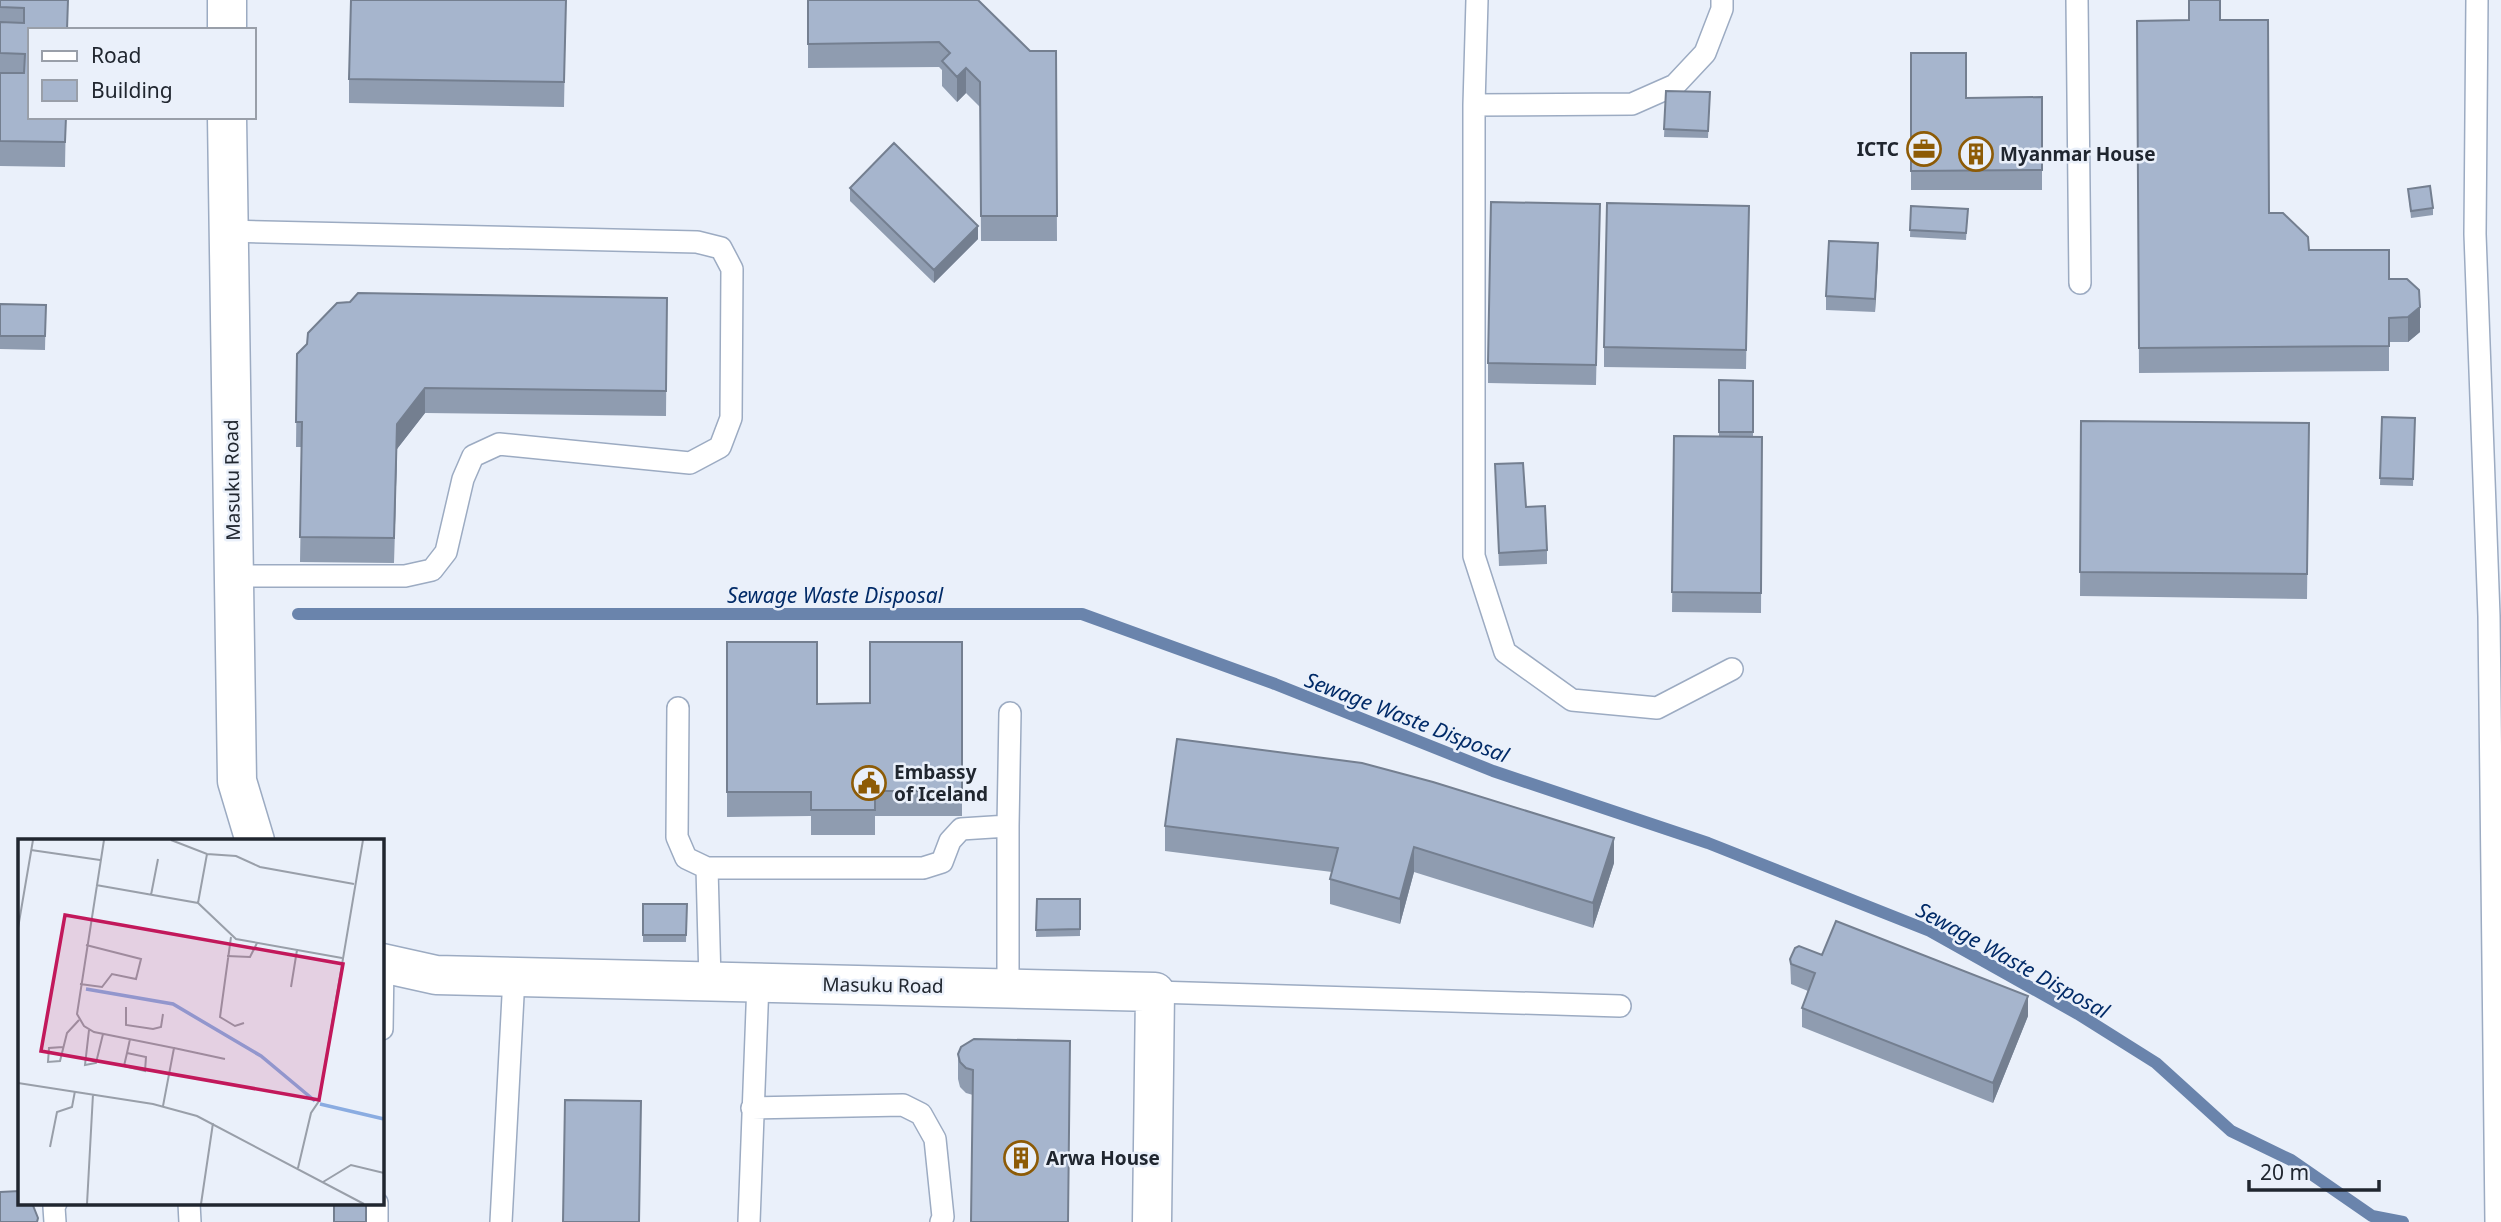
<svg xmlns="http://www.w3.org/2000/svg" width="2501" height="1222" font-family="'Noto Sans',sans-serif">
  <rect width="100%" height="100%" fill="#eaf0fa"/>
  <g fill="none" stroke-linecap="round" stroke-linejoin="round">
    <path stroke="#6a84ac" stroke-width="12" d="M 298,614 L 1082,614 L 1275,684 L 1493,771 L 1708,843 L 1930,931 L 2078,1014 L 2156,1063 L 2231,1131 L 2291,1160 L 2372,1216 L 2403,1222"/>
    <g stroke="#9cabc2" stroke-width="24">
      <path id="lane" d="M 1477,0 L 1474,105 L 1474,556 L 1505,652 L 1572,700 L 1657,708 L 1732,669
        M 2077,0 L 2080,283
        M 2477,0 L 2475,234 L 2489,616 L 2496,1222
        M 1474,105 L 1632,104 L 1675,85 L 1705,53 L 1722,9 L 1722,0
        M 227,231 L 697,242 L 721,248 L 732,269 L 731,418 L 720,447 L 690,463 L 499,444 L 473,456 L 463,479 L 446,552 L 432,570 L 405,576 L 234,576
        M 678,708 L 677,837 L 686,858 L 707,868 L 923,868 L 942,862 L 950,841 L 961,829 L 1008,826 L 1010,713
        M 1008,826 L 1008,988
        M 707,868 L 710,981
        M 1155,992 L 1620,1006
        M 382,1029 L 383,963
        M 752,1108 L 903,1105 L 921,1114 L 935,1139 L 943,1217 L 941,1222
        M 189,1203 L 190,1222
        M 55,1222 L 54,1207 L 56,1203
        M 377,1222 L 377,1203
        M 501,1222 L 514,977
        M 749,1222 L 758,982"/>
    </g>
    <g stroke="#9cabc2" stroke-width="41">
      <path id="street" d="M 227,0 L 227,30
        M 227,117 L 237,781 L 255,841
        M 382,963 L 436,975 L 1155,992 L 1152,1222"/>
    </g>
    <use href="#lane" stroke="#fff" stroke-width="21"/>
    <use href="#street" stroke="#fff" stroke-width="38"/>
  </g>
  <path fill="#8f9cb0" d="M 0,0 L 68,0 L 65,167 L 0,166 Z
    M 566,0 L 564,107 L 349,103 L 349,79 Z
    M 808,0 L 1030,51 L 1056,51 L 1057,241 L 981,241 L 980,107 L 966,93 L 957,102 L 942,86 L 942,70 L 939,67 L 808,68 Z
    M 2220,20 L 2269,213 L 2309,250 L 2389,279 L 2420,332 L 2408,342 L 2389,342 L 2389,371 L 2139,373 L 2137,21 Z
    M 1911,53 L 1966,98 L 2042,97 L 2042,190 L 1911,190 Z
    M 1666,91 L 1710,92 L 1708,138 L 1664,137 Z
    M 850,188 L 978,239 L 934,283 L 850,201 Z
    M 2408,189 L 2433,208 L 2433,215 L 2411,218 Z
    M 1600,204 L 1596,385 L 1488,383 L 1488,363 Z
    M 1749,206 L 1746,369 L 1604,367 L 1604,347 Z
    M 1911,206 L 1968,209 L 1966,240 L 1910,237 Z
    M 1878,257 L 1875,312 L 1826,310 L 1826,296 Z
    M 667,298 L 666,416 L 425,413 L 397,449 L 394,563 L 300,562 L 302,447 L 296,447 L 297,354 L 350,302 Z
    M 0,304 L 46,305 L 45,350 L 0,349 Z
    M 1719,380 L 1753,381 L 1753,437 L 1762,437 L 1761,613 L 1672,612 L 1674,436 L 1719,437 Z
    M 2382,417 L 2415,418 L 2413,486 L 2380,485 Z
    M 2081,421 L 2309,423 L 2307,599 L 2080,596 Z
    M 1495,464 L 1526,507 L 1547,550 L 1547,564 L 1499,566 Z
    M 727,642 L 817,704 L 870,703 L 962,642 L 962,816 L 875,816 L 875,835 L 811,835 L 811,816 L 727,817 Z
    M 1165,826 L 1614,863 L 1593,928 L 1414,872 L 1400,924 L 1330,904 L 1330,879 L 1332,872 L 1165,851 Z
    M 1037,899 L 1080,899 L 1080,936 L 1036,937 Z
    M 643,904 L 687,904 L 686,942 L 643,942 Z
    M 1822,955 L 2028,1016 L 1993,1103 L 1802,1027 L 1802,1008 L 1808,991 L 1791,984 L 1790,959 Z
    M 974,1039 L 973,1095 L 966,1093 L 960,1087 L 958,1079 L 958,1054 Z
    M 224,1203 L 261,1203 L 261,1205 L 224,1206 Z
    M 269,1203 L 294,1203 L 294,1205 L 269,1204 Z"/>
  <path fill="#747f90" d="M 966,68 L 966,93 L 957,102 L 957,77 Z
    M 978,226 L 978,239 L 934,283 L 934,270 Z
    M 1878,243 L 1878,257 L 1875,312 L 1875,299 Z
    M 2420,307 L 2420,332 L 2408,342 L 2408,317 Z
    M 425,388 L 425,413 L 397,449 L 394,563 L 397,424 Z
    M 1614,838 L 1614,863 L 1593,928 L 1593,903 Z
    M 1414,847 L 1414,872 L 1400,924 L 1400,899 Z
    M 2028,996 L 2028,1016 L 1993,1103 L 1993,1083 Z"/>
  <path fill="#a6b5cd" stroke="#747f90" stroke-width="2" d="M 0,0 L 68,0 L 67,30 L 30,30 L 30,117 L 66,117 L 65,142 L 0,141 L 0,73 L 24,73 L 25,54 L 0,53 L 0,22 L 24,23 L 24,8 L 0,7 Z
    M 351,0 L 566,0 L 564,82 L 349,79 Z
    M 808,0 L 978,0 L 1030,51 L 1056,51 L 1057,216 L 981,216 L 980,82 L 966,68 L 957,77 L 942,61 L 950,53 L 939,42 L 808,44 Z
    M 2189,0 L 2220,0 L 2220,20 L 2268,20 L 2269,213 L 2283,213 L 2308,237 L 2309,250 L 2389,250 L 2389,279 L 2407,279 L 2419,290 L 2420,307 L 2408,317 L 2389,318 L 2389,346 L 2139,348 L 2137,21 L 2189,20 Z
    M 1911,53 L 1966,53 L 1966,98 L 2042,97 L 2042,170 L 1911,171 Z
    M 1666,91 L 1710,92 L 1708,131 L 1664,129 Z
    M 894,143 L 978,226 L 934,270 L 850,188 Z
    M 2430,186 L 2433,208 L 2411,211 L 2408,189 Z
    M 1491,202 L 1600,204 L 1596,365 L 1488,363 Z
    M 1607,203 L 1749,206 L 1746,350 L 1604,347 Z
    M 1911,206 L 1968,209 L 1966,233 L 1910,230 Z
    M 1829,241 L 1878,243 L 1875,299 L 1826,296 Z
    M 358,293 L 667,298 L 666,391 L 425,388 L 397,424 L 394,538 L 300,537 L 302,422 L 296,422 L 297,354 L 307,344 L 308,333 L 337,303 L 350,302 Z
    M 0,304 L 46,305 L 45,336 L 0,336 Z
    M 1719,380 L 1753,381 L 1753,432 L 1719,432 Z
    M 2382,417 L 2415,418 L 2413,479 L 2380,478 Z
    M 2081,421 L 2309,423 L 2307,574 L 2080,572 Z
    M 1674,436 L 1762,437 L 1761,593 L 1672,592 Z
    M 1523,463 L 1526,507 L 1545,506 L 1547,550 L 1499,553 L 1495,464 Z
    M 727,642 L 817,642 L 817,704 L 870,703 L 870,642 L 962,642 L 962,791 L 875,791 L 875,810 L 811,810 L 811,792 L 727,792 Z
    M 1177,739 L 1362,763 L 1433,782 L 1614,838 L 1593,903 L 1414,847 L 1400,899 L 1330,879 L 1338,848 L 1165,826 Z
    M 1037,899 L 1080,899 L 1080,929 L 1036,930 Z
    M 643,904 L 687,904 L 686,935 L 643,935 Z
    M 1836,921 L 2028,996 L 1993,1083 L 1802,1008 L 1815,973 L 1791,964 L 1790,959 L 1795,948 L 1799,946 L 1822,955 Z
    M 974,1039 L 1070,1041 L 1068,1222 L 971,1222 L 973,1070 L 966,1068 L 960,1062 L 958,1054 L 961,1047 Z
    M 565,1100 L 641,1101 L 639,1222 L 563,1222 Z
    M 19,1191 L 19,1203 L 32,1203 L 38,1218 L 37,1222 L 0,1222 L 0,1192 Z
    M 334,1203 L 366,1203 L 366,1222 L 334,1222 Z"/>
  <defs>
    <g id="office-ring" transform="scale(1.75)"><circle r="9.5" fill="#eaf0fa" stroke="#8d5b06" stroke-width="1.5"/><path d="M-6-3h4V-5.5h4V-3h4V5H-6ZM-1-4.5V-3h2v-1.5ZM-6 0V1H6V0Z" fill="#8d5b06"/></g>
    <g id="building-ring" transform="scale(1.75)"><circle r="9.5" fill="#eaf0fa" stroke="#8d5b06" stroke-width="1.5"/><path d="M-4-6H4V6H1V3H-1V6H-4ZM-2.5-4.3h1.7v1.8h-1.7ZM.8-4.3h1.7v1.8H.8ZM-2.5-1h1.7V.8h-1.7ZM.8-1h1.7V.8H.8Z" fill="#8d5b06"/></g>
    <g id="civic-ring" transform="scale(1.75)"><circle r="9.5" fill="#eaf0fa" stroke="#8d5b06" stroke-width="1.5"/><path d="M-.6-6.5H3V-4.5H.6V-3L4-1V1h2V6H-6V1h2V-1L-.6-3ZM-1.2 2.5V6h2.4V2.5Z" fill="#8d5b06"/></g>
  </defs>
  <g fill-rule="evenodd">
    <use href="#office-ring" x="1924" y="149"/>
    <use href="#building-ring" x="1976" y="154"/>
    <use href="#civic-ring" x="869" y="783"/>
    <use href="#building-ring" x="1021" y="1158"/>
  </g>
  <g text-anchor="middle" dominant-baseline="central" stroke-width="5" stroke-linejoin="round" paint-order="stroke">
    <g font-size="19" font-weight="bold" fill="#20262f" stroke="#eaf0fa" text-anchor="start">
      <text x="1899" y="149" text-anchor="end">ICTC</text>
      <text x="2000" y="154">Myanmar House</text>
      <text x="894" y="772">Embassy<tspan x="894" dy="22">of Iceland</tspan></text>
      <text x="1046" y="1158">Arwa House</text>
    </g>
    <g font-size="19" fill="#20262f" stroke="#eaf0fa">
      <text transform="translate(232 480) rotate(-91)">Masuku Road</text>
      <text transform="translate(883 985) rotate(1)">Masuku Road</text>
    </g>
    <g font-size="21" font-style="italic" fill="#022b68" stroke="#eaf0fa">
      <text x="835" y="595">Sewage Waste Disposal</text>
      <text transform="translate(1407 717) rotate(21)">Sewage Waste Disposal</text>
      <text transform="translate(2013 960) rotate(29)">Sewage Waste Disposal</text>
    </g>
  </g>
  <g transform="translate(18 839)">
    <rect width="366" height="366" fill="#eaf0fa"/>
    <path fill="none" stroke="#8aace1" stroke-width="3.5" d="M 68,150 L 155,165 L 243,217 L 297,262M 302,265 L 366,280"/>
    <path fill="none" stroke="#999fa9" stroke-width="2" d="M 86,1 L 59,175 L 66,187 L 76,193 L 156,209 L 145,267M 153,1 L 189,15 L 218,17 L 242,28 L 336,45M 13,11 L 82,21M 78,46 L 180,64 L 218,100 L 324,119M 133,56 L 140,20M 180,64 L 189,15M 0,89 L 15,1M 213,98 L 202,178 L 217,187 L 226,184M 209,117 L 232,118 L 239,104M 62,145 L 84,148 L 94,135 L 118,140 L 123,120 L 68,106M 273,148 L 279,111M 108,168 L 108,186 L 135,190 L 143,188 L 145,175M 71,191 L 67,226 L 78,224 L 85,195M 45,208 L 31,209 L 30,223 L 42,222 L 49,194 L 61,181M 156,209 L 207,220M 109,214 L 128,218 L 127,232 L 106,227 L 109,214 L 112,200M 0,244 L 135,265 L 179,277 L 346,365M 32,308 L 39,273 L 54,268 L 57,252M 280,329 L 293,274 L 301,262 L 345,1M 305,343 L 333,326 L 366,334M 69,365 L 75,255M 183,365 L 195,284"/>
    <path fill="#c2185b" fill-opacity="0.15" stroke="#c2185b" stroke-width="3.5" d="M 47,76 L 325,125 L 301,261 L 23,212 Z"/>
    <rect width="366" height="366" fill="none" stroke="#20262f" stroke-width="3.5"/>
  </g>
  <rect x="28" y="28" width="228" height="91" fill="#eaf0fa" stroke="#999fa9" stroke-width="2"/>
  <rect x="42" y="51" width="35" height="10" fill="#ffffff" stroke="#999fa9" stroke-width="2"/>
  <text x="91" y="63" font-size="21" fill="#20262f">Road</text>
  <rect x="42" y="80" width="35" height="21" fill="#a6b5cd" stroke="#999fa9" stroke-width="2"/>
  <text x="91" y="98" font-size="21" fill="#20262f">Building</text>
  <path d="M2249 1180v10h130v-10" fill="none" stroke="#20262f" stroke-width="3.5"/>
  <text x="2260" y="1180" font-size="21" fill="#20262f" stroke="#eaf0fa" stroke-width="5" paint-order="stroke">20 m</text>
</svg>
